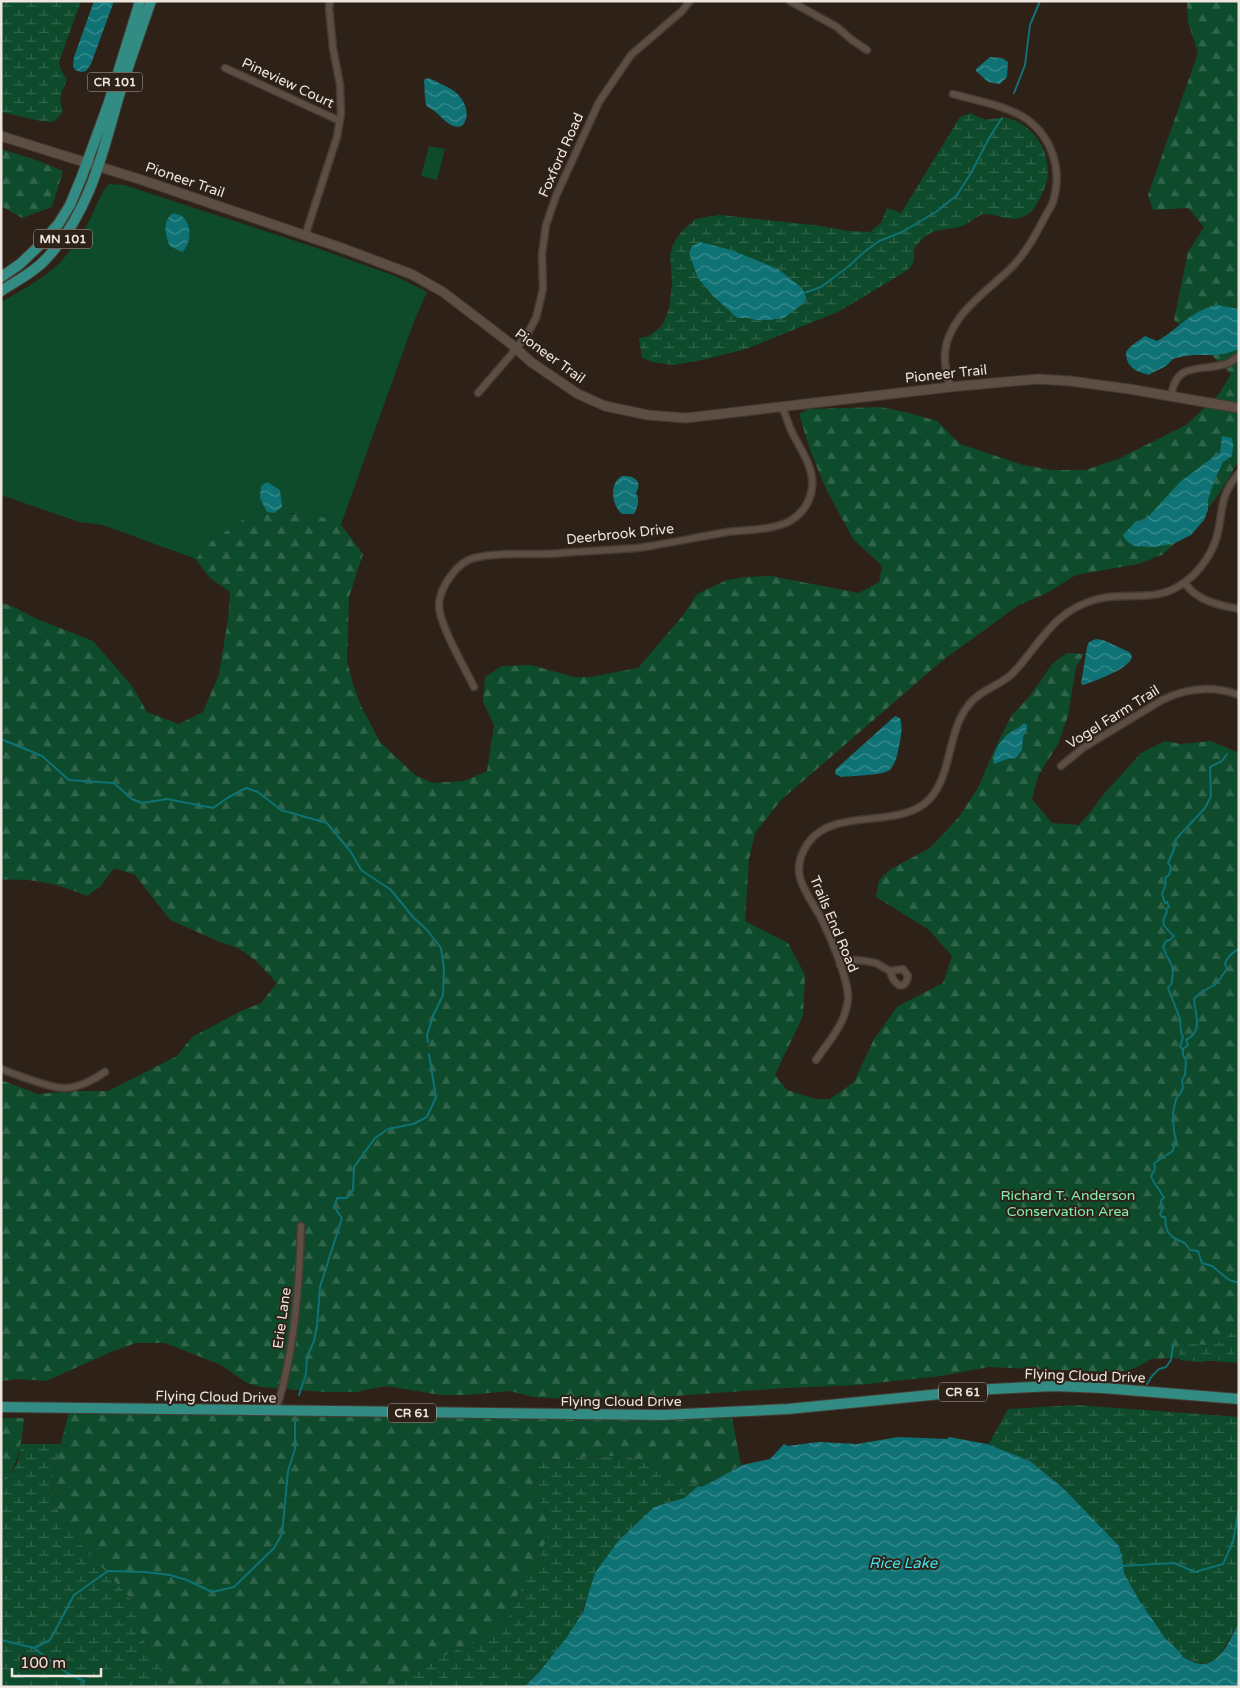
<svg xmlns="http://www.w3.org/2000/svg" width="1240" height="1688" font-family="'Varela Round',sans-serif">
  <defs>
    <pattern id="forest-firs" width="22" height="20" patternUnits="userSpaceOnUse" patternTransform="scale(1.25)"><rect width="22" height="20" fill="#0e4b2d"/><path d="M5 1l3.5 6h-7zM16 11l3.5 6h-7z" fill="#31654b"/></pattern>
    <pattern id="wetland-marsh" width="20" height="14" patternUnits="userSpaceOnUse" patternTransform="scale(1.25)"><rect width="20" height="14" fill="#0e4b2d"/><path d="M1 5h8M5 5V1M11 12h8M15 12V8" fill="none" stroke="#31654b"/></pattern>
    <pattern id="water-waves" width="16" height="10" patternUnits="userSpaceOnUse" patternTransform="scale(1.25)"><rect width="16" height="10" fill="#0f7275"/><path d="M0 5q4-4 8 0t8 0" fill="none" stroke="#3e8d8f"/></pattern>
  </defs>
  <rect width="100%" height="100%" fill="#2e2118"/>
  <path fill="#0e4b2d" d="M 429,146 L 445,149 L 437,180 L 421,176 Z
    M 109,184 L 124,185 L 314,247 L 395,276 L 427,292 L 413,324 L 339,530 L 306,529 L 293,513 L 255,520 L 221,566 L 196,559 L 103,525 L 79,522 L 1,495 L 1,302 C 17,293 33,284 48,273 C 63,262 76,244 85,228 C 94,215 99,194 109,184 Z"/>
  <path fill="url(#forest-firs)" d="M 1187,1 L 1239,1 L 1239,460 L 1219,494 L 1196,524 L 1162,555 L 1138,564 L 1076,575 L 1045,594 L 1019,605 L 943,660 L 781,800 L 755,833 L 749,859 L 745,921 L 788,943 L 805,975 L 803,1016 L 775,1075 L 787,1090 L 816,1099 L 830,1099 L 854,1082 L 874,1039 L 898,1006 L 943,983 L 952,956 L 928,929 L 876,897 L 879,880 L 891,869 L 930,848 L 959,817 L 979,786 L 995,748 L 1012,715 L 1029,697 L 1052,664 L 1067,653 L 1084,654 L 1076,667 L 1068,716 L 1058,744 L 1038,776 L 1032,799 L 1052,823 L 1079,825 L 1092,810 L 1102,796 L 1141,753 L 1165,741 L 1180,744 L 1211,741 L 1239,753 L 1239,1363 L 1171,1358 L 1151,1359 L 1140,1366 L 1126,1371 L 1108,1372 L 989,1367 L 941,1376 L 858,1385 L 785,1388 L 661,1397 L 573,1399 L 533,1397 L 510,1391 L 468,1395 L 441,1395 L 386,1386 L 356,1392 L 324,1392 L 261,1387 L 247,1383 L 221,1365 L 165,1343 L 136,1343 L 111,1352 L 46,1381 L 18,1379 L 1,1381 L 1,1080 L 38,1094 L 75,1091 L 108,1091 L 177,1056 L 192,1037 L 241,1011 L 261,1003 L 277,983 L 255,960 L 238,948 L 220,942 L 170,920 L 135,875 L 114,868 L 101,886 L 87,896 C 58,884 33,878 1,880 L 1,602 L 16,608 L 37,619 L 93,641 L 132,686 L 147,712 L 179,724 L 203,712 L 219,674 L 228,619 L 230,592 L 210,578 L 196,560 L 205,546 L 242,520 L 269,514 L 297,514 L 327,518 L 342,526 L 363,554 L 349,597 L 347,661 L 353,684 L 361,706 L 380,742 L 415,775 L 433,783 L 464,781 L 487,771 L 494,725 L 483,702 L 485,677 L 502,666 L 531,665 L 574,677 L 590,677 L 638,668 L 685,613 L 697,594 L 727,580 L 745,577 L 771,576 L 859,593 L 879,582 L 882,566 L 853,539 L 826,489 L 810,450 L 799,414 L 808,409 L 881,407 L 909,413 L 937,421 L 960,444 L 1023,465 L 1053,470 L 1085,470 L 1118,459 L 1186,425 L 1219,394 L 1231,374 L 1188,332 L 1174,320 L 1188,252 L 1204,227 L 1188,208 L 1153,210 L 1148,195 L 1198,53 L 1188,22 Z
    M 1,149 L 39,161 L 63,171 L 52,207 L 22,218 L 1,206 Z
    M 70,1408 L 731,1413 L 741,1465 L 704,1486 L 681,1480 L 667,1470 L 625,1456 L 581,1457 L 539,1462 L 534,1488 L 552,1527 L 539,1558 L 518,1595 L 505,1626 L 430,1663 L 390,1687 L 169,1687 L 141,1635 L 131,1599 L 81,1545 L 53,1503 L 52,1478 Z
    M 1,1418 L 24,1418 C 22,1440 19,1458 9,1478 L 1,1482 Z"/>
  <path fill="url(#wetland-marsh)" d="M 1,1 L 81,1 L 59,62 L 61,70 L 67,80 C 62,94 57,94 63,110 L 59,117 L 52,122 L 41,121 L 1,112 Z
    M 970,113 C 975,115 980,118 984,119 C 992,120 1000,117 1007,118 C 1037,125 1055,159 1045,187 C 1040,198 1035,212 1023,217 C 1010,222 999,215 986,214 C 978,214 973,221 966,224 C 956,230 943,228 933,232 C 926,235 916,243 914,251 C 914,254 915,259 913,262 C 912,267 907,270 903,273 L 838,312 L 746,349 L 702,360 L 673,365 L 653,362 L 642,358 L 639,338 L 649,336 L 662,326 L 669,309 L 672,283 L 670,255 L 673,244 L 682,231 L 696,219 L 719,215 L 813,225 L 849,231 L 870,232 L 881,223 L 887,208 L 901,213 L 960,117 Z
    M 1239,1326 L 1238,1341 L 1234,1357 L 1200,1362 L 1180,1360 L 1179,1349 L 1188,1343 C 1216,1347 1218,1346 1239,1326 Z
    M 1077,1405 L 1239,1417 L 1239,1623 L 1218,1658 L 1211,1663 L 1199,1664 L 1182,1656 L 1175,1647 L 1165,1638 L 1139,1600 L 1124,1573 L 1116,1544 L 1062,1487 L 1030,1461 L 988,1445 L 1008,1409 Z
    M 21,1444 L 61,1444 L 52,1478 L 53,1503 L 81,1545 L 131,1599 L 141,1635 L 169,1687 L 1,1687 L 1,1482 L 9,1478 L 17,1463 Z
    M 625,1456 L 667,1470 L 681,1480 L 704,1486 L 693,1490 L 684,1498 L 654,1507 L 620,1539 L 584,1605 C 580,1629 542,1669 524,1687 L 390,1687 L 430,1663 L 505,1626 L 518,1595 L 539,1558 L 552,1527 L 534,1488 L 539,1462 L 581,1457 Z"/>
  <path fill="url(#water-waves)" d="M 94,1 L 114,1 L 91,64 L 86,71 L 81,72 L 75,70 L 73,66 L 74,57 Z
    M 990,57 L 1002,58 L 1008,62 L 1007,77 L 1000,84 L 988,82 L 976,71 L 976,69 Z
    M 429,78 C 435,81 446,86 451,89 C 463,96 473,114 462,126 C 448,131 440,111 427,107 C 424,100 425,89 424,81 L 425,79 Z
    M 173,213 C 176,214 181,215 184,218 C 192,226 191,245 182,252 L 170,246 C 165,235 162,221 173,213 Z
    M 700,242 L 731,250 L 778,269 L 802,288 L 806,297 L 805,302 L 784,318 L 768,320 L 755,320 L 749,318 L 738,318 L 732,314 L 731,312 L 713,296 L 698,278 L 689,253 L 692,246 Z
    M 1217,305 L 1239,309 L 1239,349 C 1215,360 1199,351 1176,358 C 1171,359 1171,362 1167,365 C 1162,369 1154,371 1149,375 C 1135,371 1126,367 1126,352 L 1131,346 L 1145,336 L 1157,341 C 1179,329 1191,310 1217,305 Z
    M 1222,436 L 1232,438 L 1233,446 L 1232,456 L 1223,462 L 1214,481 L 1208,500 L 1208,510 L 1204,520 L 1191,535 L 1173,544 L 1153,547 L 1134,546 L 1126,540 L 1123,535 L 1135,522 L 1147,518 L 1180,482 L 1220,452 Z
    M 622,476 C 634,475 643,481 636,493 C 640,501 638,506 634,514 L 622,514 C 611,505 609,483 622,476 Z
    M 267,482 L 280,490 L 282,507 L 274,513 L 267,512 L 260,498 L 261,486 Z
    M 1096,639 L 1103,640 L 1129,652 L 1131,654 C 1132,657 1132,658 1130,661 C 1121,672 1096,680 1084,685 L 1081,684 L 1087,647 L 1089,642 Z
    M 895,716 L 900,718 C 903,727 901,737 899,746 C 898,753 895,767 888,771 C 881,775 851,776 841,777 L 835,774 L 836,769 Z
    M 1024,723 L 1027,725 L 1027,728 L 1023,737 L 1022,750 L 1016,758 L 1007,759 L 994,764 C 991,755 1000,741 1007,735 C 1013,730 1019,729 1024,723 Z
    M 898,1437 L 947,1439 L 949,1437 L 987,1444 L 1030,1461 L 1062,1487 L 1119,1546 L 1122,1557 L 1124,1573 L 1139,1600 L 1165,1638 L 1180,1652 L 1182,1656 C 1187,1659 1194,1663 1200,1664 C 1221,1666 1230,1638 1239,1623 L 1239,1687 L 524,1687 L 540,1671 L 567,1637 L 583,1612 L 595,1573 L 618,1541 L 654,1507 L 684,1498 L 697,1487 L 704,1486 L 742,1465 L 770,1459 L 784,1444 L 788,1446 L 818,1442 L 857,1444 Z"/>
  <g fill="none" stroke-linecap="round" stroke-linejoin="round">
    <path stroke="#0f7275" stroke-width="2" d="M 1014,93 L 1025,65 L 1030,25 L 1040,1
      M 804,293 L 821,287 L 849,266 L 864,252 L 879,241 L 902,232 L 936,212 L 957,195 L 971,173 L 989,138 L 1002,118
      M 1,739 L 42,756 L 69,780 L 114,783 L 132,799 L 142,803 L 167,799 L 213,808 L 229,797 L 246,788 L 258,792 L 281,810 L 327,823 L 351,852 L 361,870 L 391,890 L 413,917 L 427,930 L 441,948 L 444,968 L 443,995 L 433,1016 L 427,1035 L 428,1042
      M 1227,754 L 1222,761 L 1210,767 L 1211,796 L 1205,808 L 1176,839 L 1174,849 L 1168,863 L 1171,867 L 1169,875 L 1165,878 C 1168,885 1163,888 1162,894 L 1165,903 L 1167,902 L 1169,907 L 1166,909 L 1167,912 C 1159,925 1165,927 1174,936 L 1170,940 L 1166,941 L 1163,947 L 1164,948 C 1165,956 1173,963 1173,971 C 1173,976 1171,979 1172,983 L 1168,988 C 1172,998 1175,1006 1179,1016 C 1182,1023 1179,1030 1183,1037 L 1180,1047 L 1183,1049 L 1183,1055 L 1186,1060 L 1185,1075 L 1182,1080 L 1183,1088 L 1180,1094 L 1176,1099 L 1173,1113 L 1174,1132 L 1177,1144 L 1174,1146 L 1173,1151 L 1154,1163 L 1155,1169 L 1151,1176 C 1154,1185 1160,1189 1164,1198 L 1161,1200 L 1162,1210 L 1160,1214 L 1162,1217 L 1165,1217 C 1166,1220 1165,1223 1166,1226 C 1167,1236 1177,1240 1185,1243 L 1190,1250 L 1198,1251 L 1202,1263 L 1212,1266 L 1229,1280 L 1239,1283
      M 1183,1049 L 1188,1045 L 1186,1040 C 1204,1031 1195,1015 1194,999 L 1200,993 L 1216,984 L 1227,969 L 1225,963 C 1228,957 1232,952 1239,949
      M 1147,1384 L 1152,1376 L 1159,1369 L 1166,1367 L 1171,1360 L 1173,1346
      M 299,1395 L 306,1374 L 307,1357 L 314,1341 L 317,1326 L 320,1287 L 342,1218 L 334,1207 L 337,1198 L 347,1198 L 353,1190 L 354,1167 L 375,1138 L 388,1129 L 413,1124 L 427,1117 L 436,1097 L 429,1054
      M 1122,1566 L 1174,1563 L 1195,1572 L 1223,1564 L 1233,1542 L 1239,1507
      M 1,1640 L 34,1648 L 67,1673 L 84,1681 L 83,1687
      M 34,1648 L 50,1640 L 74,1595 L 108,1571 L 145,1572 L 170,1575 L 187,1580 L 212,1592 L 234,1587 L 274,1548 L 282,1534 L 288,1471 L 295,1449 L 295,1422"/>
    <g stroke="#463b34" stroke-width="9">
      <path id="minor" d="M 790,1 L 837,27 L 852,40 L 867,50
        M 225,68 L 340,121
        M 305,236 L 337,137 L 341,114 L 340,85 L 333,48 L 329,8 L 330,1
        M 950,387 C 945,368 941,351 951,332 C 964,305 992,287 1013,266 C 1027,251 1036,234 1046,215 C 1049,210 1053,204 1054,198 C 1062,170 1052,138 1028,120 C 1009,106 977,101 953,94
        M 478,393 L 516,349 L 529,331 L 536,318 L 543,289 L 542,254 L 546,225 L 556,196 L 599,102 L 631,55 L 682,11 L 690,1
        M 1171,397 C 1176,359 1202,373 1229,363 C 1232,361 1236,358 1239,356
        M 1185,583 C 1197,601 1218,605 1239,609
        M 474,687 C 465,668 438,623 439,604 C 440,587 457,562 474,558 C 502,551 533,556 561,553 C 586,551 612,550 637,548 C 667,544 697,537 727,532 C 745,530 774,530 790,521 C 802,514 810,502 812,488 C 815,468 800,449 792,432 C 788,424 786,415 782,407
        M 1061,766 L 1083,748 L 1162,700 C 1187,688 1212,685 1239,695
        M 840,965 L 855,960 L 865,961 L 876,963 L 890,971 L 903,969 L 908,976 C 904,994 893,983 890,971
        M 816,1060 C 829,1041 846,1023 848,999 C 849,980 830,936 821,918 C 807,892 787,874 808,843 C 833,808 892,828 924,804 C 955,780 944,729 973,700 C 984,689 1000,685 1012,674 C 1040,645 1051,613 1094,600 C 1125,590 1155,605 1185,582 C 1200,571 1212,554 1217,536 C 1224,509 1218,498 1239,473
        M 1,1069 C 15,1074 51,1089 65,1088 C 78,1088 95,1079 105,1072
        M 275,1411 C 283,1392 286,1372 290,1352 C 297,1310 300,1269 301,1226"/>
    </g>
    <g stroke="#463b34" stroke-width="11">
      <path id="secondary" d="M 1,136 L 142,180 L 339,247 L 411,274 L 443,292 L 511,344 L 531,362 L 578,394 L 605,406 L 648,415 L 686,418 L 950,387 L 1038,379 L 1070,381 L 1129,389 L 1239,408"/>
    </g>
    <g stroke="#463b34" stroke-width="12">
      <path id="primary" d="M 1,277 L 20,264 L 42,243 L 59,223 L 70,205 L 82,176 L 109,102 L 140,1
        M 1,291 C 16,281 33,273 45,260 C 86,218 101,161 116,106 C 126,71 139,36 151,1
        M 1,1407 L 663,1415 L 788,1409 L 992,1389 L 1055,1386 L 1103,1388 L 1239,1399"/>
    </g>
    <use href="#minor" stroke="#5c4e43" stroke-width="6"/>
    <use href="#secondary" stroke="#5c4e43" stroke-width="9"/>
    <use href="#primary" stroke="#338c83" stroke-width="10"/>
  </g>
  <g text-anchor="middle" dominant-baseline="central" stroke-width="4" stroke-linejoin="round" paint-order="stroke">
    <g fill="#2e2118" stroke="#b4aaa3" stroke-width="1">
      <rect x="87.5" y="72.5" width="55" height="19" rx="4"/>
      <rect x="34" y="229.5" width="58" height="19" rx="4"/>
      <rect x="939" y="1382.5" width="48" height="19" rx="4"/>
      <rect x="388" y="1403.5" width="48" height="19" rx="4"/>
    </g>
    <g font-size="12" font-weight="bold" fill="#eee5df">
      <text x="115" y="82">CR 101</text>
      <text x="63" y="239">MN 101</text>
      <text x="963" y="1392">CR 61</text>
      <text x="412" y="1413">CR 61</text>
    </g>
    <g font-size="14" fill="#eee5df" stroke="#2e2118">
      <text transform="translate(288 83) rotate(25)">Pineview Court</text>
      <text transform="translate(561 155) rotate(-66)">Foxford Road</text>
      <text transform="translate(185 180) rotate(19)">Pioneer Trail</text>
      <text transform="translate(550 356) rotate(36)">Pioneer Trail</text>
      <text transform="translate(946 374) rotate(-6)">Pioneer Trail</text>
      <text transform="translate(620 534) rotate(-6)">Deerbrook Drive</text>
      <text transform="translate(1113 717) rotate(-32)">Vogel Farm Trail</text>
      <text transform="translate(834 924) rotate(67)">Trails End Road</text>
      <text transform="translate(282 1318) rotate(-82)">Erie Lane</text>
      <text transform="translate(1085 1376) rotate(2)">Flying Cloud Drive</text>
      <text transform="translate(216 1397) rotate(1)">Flying Cloud Drive</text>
      <text x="621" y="1401">Flying Cloud Drive</text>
    </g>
    <g font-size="14" fill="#83edaf" stroke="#2e2118">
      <text x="1068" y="1195">Richard T. Anderson<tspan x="1068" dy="16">Conservation Area</tspan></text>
    </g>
    <g font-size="15" font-style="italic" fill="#3ae5ec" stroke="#2e2118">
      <text x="903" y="1563">Rice Lake</text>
    </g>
  </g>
  <rect width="1240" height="1688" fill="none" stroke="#eee5df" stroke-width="5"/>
  <path d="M12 1668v8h89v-8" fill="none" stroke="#eee5df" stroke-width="2.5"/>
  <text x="20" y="1668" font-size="15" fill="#eee5df" stroke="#2e2118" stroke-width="4" paint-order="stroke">100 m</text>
</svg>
